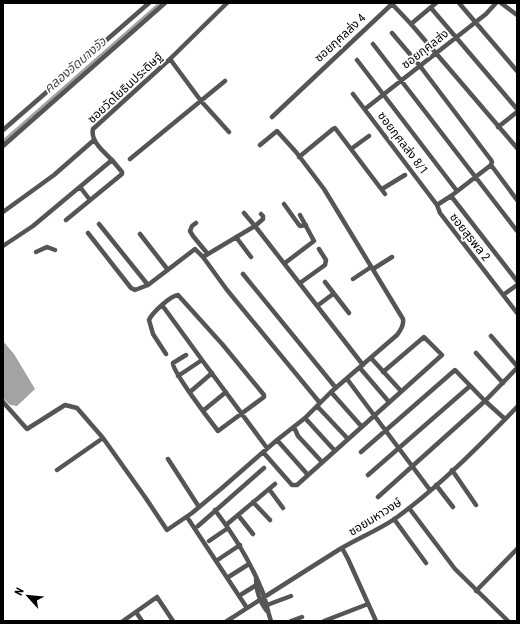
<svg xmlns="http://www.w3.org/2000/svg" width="520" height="624" font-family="'Roboto Condensed','Noto Sans Thai',sans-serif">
  <rect width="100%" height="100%" fill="#fff"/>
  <path fill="#a3a3a3" d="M 3,341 L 14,354 L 35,389 L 17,406 L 10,405 L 3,398 Z"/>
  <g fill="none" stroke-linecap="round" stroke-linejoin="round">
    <path stroke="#a3a3a3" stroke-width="4" d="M 3,142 L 161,3"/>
    <path stroke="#555" stroke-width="4.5" d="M 459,3 L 517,71
      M 501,3 L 517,15
      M 431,8 L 517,109
      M 411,24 L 436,3
      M 392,33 L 420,66 L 491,160 L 492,162 L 491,165
      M 373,44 L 517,231
      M 170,59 L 201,101 L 229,132
      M 357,60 L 457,191
      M 353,94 L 437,205
      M 365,109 L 486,14 L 496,3
      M 272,117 L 392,4 L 411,24 L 517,148
      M 498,127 L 517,112
      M 3,130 L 149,3
      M 3,146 L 165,3
      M 351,149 L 369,136
      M 299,157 L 333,129 L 335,128 L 385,194
      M 130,159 L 225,81
      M 491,165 L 451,196 L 437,205 L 440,213 L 517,313
      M 491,165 L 517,200
      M 80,187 L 90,200
      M 382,189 L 405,175
      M 451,196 L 517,281
      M 284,204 L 299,225 L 300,226 L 306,225
      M 3,212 L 54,175 L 94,140
      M 244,213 L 255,226 L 263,219 L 263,216 L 261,214
      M 66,220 L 122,174 L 122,172 L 112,160
      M 196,223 L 192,226 L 190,231 L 193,236 L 207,253
      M 99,224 L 148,285
      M 88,233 L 131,288 L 135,290 L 148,285 L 195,249 L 203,257 L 227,290 L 320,403
      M 140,234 L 168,270
      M 236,237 L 251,257
      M 3,246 L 33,226 L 112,160 C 104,152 90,141 93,129 L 170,59 L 227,3
      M 36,252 L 47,247 L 55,250
      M 203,257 L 255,226 L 363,365
      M 285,263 L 314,241 L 300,215
      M 373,269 L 392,257
      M 243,274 L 336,388
      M 353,279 L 371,267
      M 325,282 L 349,313
      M 300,283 L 325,265 L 326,260 L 319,249
      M 503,295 L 517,285
      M 162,305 L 202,360
      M 317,306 L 333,294
      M 491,336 L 517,366
      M 476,353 L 503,383
      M 166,354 L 153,334 L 149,320 C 152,313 170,296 178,295 L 223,345 L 264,395 L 264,397 L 218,431 C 211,422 172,371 173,363 L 186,355
      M 371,358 L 401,391
      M 360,368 L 389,402
      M 178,376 L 202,360 L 267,448
      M 347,379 L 430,490
      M 190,392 L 212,373
      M 331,392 L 362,427
      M 3,402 L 27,429 L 65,405 L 77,408 L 103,438 L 145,497 L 167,530 L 192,513 L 222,488 L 277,440 L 305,418 L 331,392 L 397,335 C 401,330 404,325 403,319 L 324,189 L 296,152 L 277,131 L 260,145
      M 317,406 L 348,439
      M 204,410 L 226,392
      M 305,418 L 335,451
      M 294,427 L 298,436 L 322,462
      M 277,440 L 308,475
      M 263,452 L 292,485 L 297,485 L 442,355 L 424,337 L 383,372
      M 361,452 L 455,370 L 485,401 L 505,419
      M 168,459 L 199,507
      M 57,470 L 103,438
      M 452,470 L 476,505
      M 368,475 L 470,386
      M 436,485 L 453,507
      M 269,489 L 283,508
      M 378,497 L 485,401 L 517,368
      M 253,502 L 270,520
      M 409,508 L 455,569 L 508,621
      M 215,510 C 234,535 249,559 261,588 C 266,599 267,610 271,621
      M 238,515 L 253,534
      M 187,517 L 247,608
      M 394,519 L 426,563
      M 226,525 L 275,484
      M 198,526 L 264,468
      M 209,541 L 228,528
      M 342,548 L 348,559 L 376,621
      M 219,559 L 240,545
      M 230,576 L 249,564
      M 256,579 C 256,590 260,603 267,611
      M 476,591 L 517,549
      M 242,594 L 258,584
      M 267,605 L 291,596
      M 136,612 L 142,621
      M 123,621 L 157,597 L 173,621
      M 227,621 C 264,597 302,573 340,549 C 358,538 379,530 396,518 C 440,486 479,446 517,407
      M 291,621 L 302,617
      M 324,621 L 368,604"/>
  </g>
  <g text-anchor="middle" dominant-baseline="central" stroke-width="3.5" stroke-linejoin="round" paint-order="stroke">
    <g font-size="12" fill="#000" stroke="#fff">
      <text transform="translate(340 38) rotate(-43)">ซอยกุศลส่ง 4</text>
      <text transform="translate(425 49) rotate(-38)">ซอยกุศลส่ง</text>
      <text transform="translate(125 88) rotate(-43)">ซอยวัดโยธินประดิษฐ์</text>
      <text transform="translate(403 143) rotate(53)">ซอยกุศลส่ง 8/1</text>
      <text transform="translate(470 237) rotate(52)">ซอยสุรพล 2</text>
      <text transform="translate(375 517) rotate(-32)">ซอยมหาวงษ์</text>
    </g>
    <g font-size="13" font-style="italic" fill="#444" stroke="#fff">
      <text transform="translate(75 65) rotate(-41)">คลองวัดบางวัว</text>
    </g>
  </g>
  <rect width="520" height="624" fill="none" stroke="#000000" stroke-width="8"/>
  <g transform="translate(28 596) rotate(297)" stroke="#ffffff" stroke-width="3" paint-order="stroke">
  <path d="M0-3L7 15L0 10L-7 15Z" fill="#000000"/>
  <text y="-6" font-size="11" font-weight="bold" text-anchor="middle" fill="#000000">N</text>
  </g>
</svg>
